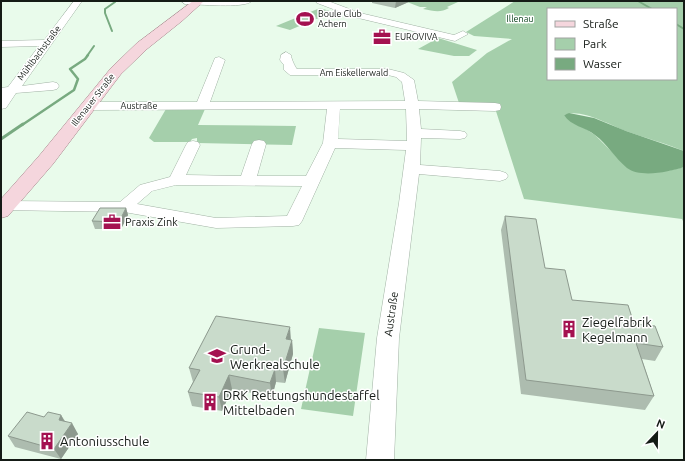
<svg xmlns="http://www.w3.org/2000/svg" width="685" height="461" font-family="Ubuntu,sans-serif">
  <rect width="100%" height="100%" fill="#e9fbeb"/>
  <path fill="#a5cfab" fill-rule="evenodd" d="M 388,1 L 457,1 L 458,2 L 447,7 L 449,8 C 440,13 434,11 423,9 L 427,7 L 420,7 L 407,2 Z
    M 515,1 L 684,1 L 684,151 C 665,143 645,138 626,131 C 609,125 581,108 564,115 L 595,135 L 628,168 L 667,171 L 684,167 L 684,223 L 682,219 L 524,199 L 495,108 L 460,106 L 452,82 L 487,53 L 512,39 L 474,36 L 466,32 ZM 548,9 L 676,9 L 676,79 L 548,79 Z
    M 320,8 L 333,12 L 290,30 L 276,26 Z
    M 438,38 L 477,50 L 469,56 L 454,56 L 418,49 Z
    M 166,109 L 205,109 L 198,125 L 296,126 L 292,145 L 197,143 L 197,138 L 192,139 L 190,142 L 154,142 L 149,138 Z
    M 319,328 L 365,333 L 353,416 L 301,409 Z"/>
  <path fill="#78aa80" d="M 569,113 L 594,118 L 626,131 L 684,151 L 684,167 C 669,172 640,178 627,168 C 615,158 607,144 595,135 C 585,127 571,126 564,115 Z"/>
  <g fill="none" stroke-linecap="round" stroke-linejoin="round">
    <path stroke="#78aa80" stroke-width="2" d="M 638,1 L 652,9
      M 676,24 L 684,29
      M 112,31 L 105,13 L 105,9 L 115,2
      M 87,56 L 94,46"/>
    <path stroke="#78aa80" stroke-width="2.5" d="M 22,125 L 74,90 L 78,79 L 70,69 L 85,59 L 88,55"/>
    <path stroke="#78aa80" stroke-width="3" d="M 1,139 L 23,124"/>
    <g stroke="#a1b2a4" stroke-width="1">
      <path id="minor" d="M 74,1 L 82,1 L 22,86 L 53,82 L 57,83 L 59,86 L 57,89 L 53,90 L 16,93 L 6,108 L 1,109 L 1,96 L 2,94 L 1,94 L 1,88 L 8,87 L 39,46 L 1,47 L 1,41 L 44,40 Z
        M 181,1 L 252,1 C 244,9 198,4 185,4 Z
        M 316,1 L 328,1 L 360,13 L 454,35 L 463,31 L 468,34 L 455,41 L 354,17 L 317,3 Z
        M 286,52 L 291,55 C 291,58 295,67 297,69 L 388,69 L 404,73 L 414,80 L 418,101 L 495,103 L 500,104 L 501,107 L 500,110 L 495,111 L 419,109 L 421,129 L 460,131 L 465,132 L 467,135 L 465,138 L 460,139 L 421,138 L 420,165 L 500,171 L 506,173 L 508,176 L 506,179 L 500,181 L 419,174 L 399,338 L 394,460 L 366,460 L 377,338 L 399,203 L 406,150 L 335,148 L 302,221 L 299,225 L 293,226 L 216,228 L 124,212 L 1,210 L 1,202 L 6,201 L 120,202 L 140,185 L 170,177 L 186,145 L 188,142 L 193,141 L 198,142 L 200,145 L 186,175 L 241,176 L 252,144 L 254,141 L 259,140 L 264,141 L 266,144 L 257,176 L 306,176 L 323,143 L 327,109 L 88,110 L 83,109 L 82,106 L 83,103 L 88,102 L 197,102 L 215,58 L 219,57 L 225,60 L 210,102 L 405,101 L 402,82 L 396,77 L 388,75 L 290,75 L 284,70 L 284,65 L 280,60 L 281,55 ZM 340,109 L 406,109 L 407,141 L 338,139 ZM 176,185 L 302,186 L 287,216 L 216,218 L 137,204 L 152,191 Z"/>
    </g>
    <g stroke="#a38288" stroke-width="1">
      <path id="major" d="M 193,1 L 204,1 L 182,21 L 147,49 L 121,74 L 53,164 L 8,216 L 1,218 L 1,199 L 39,156 L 111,68 L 137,43 Z"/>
    </g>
    <use href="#minor" fill="#fff" fill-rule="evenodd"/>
    <use href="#major" fill="#f5d6dd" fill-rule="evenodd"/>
  </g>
  <path fill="#adbcaf" d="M 372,1 L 411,1 L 395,8 L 372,3 Z
    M 126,208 L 128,215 L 121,229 L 95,229 L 92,221 Z
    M 505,216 L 545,268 L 572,300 L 634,324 L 663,347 L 655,361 L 642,359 L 654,396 L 645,410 L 521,394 L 501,230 Z
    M 291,340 L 292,340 L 293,354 L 285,383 L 276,382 L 272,397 L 232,389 L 222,411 L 192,406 L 188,392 L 193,382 L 189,368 Z
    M 61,415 L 65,421 L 78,434 L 61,459 L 15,447 L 8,436 Z"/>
  <path fill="#8d998e" d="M 396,1 L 411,1 L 395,8 Z
    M 126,208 L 128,215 L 121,229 L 119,222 Z
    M 290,327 L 291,341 L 286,339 Z
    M 292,340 L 293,354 L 285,383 L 283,369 Z
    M 275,369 L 276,382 L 272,397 L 270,383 Z
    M 229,375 L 232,389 L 222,411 L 219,397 Z
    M 61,415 L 67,426 L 59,420 Z
    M 72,423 L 78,434 L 61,459 L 54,449 Z"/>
  <path fill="#c9dbcb" stroke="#8d998e" d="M 100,208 L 126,208 L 119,222 L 92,221 Z
    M 505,216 L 536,219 L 545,268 L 565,270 L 572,300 L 628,305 L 634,324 L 655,326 L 663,347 L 636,343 L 654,396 L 526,380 Z
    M 216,316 L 290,327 L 286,339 L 292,340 L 283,369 L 275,369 L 270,383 L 229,375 L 219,397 L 188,392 L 200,370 L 189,368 Z
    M 27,412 L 44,417 L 48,412 L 61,415 L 59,420 L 72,423 L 54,449 L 8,436 Z"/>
  <defs>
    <g id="stadium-bare" transform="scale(1.38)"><path d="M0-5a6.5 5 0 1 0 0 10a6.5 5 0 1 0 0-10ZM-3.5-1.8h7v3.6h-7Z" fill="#a41150" stroke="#fff" stroke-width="2.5" paint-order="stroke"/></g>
    <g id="office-bare" transform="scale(1.38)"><path d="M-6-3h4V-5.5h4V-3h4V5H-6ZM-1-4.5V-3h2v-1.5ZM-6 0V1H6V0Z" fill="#a41150" stroke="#fff" stroke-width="2.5" paint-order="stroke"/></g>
    <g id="building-bare" transform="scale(1.38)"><path d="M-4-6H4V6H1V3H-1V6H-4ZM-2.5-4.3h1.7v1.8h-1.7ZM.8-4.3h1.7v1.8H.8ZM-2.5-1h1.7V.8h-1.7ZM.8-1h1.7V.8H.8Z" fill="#a41150" stroke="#fff" stroke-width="2.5" paint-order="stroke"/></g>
    <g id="school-bare" transform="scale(1.38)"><path d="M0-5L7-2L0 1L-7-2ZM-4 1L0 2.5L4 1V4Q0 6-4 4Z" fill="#a41150" stroke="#fff" stroke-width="2.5" paint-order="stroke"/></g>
  </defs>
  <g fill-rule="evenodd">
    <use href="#stadium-bare" x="305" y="19"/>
    <use href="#office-bare" x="382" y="37"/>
    <use href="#office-bare" x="112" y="222"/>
    <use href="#building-bare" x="569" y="329"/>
    <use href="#school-bare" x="217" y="356"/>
    <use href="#building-bare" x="210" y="402"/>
    <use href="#building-bare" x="47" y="441"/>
  </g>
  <g text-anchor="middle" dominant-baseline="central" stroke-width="3" stroke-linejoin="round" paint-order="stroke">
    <g font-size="9" fill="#151b16" stroke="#fff" text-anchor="start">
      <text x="318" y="14">Boule Club<tspan x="318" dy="10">Achern</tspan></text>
      <text x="395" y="37">EUROVIVA</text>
    </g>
    <g font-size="9" fill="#003a13" stroke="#fff">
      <text x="520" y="19">Illenau</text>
    </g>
    <g font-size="9" fill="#151b16" stroke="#fff">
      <text transform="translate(39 53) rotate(-53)">Mühlbachstraße</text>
      <text x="354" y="73">Am Eiskellerwald</text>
      <text transform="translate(93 100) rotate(-52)">Illenauer Straße</text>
      <text x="139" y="106">Austraße</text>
    </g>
    <g font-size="11" fill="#151b16" stroke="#fff" text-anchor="start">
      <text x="125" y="222">Praxis Zink</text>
    </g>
    <g font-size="11" fill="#151b16" stroke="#fff">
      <text transform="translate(391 314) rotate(-82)">Austraße</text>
    </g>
    <g font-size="13" fill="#151b16" stroke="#fff" text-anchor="start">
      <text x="582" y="322">Ziegelfabrik<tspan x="582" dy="15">Kegelmann</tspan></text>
      <text x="230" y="349">Grund-<tspan x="230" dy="15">Werkrealschule</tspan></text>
      <text x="223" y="395">DRK Rettungshundestaffel<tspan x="223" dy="15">Mittelbaden</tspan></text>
      <text x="60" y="441">Antoniusschule</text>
    </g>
  </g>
  <rect width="685" height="461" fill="none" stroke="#151b16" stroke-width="4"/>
  <rect x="547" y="8" width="130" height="72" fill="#ffffff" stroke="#a1a4a2"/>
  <rect x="555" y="21" width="20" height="6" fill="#f5d6dd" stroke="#a1a4a2"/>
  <text x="583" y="28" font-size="12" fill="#151b16">Straße</text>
  <rect x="555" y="38" width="20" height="12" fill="#a5cfab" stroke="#a1a4a2"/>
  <text x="583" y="48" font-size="12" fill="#151b16">Park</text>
  <rect x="555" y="58" width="20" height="12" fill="#78aa80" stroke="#a1a4a2"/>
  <text x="583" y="68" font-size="12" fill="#151b16">Wasser</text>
  <g transform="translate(657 433) rotate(22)" stroke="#ffffff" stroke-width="3" paint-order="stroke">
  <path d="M0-3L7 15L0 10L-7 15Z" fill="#151b16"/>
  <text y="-6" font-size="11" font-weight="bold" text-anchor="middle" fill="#151b16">N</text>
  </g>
</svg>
